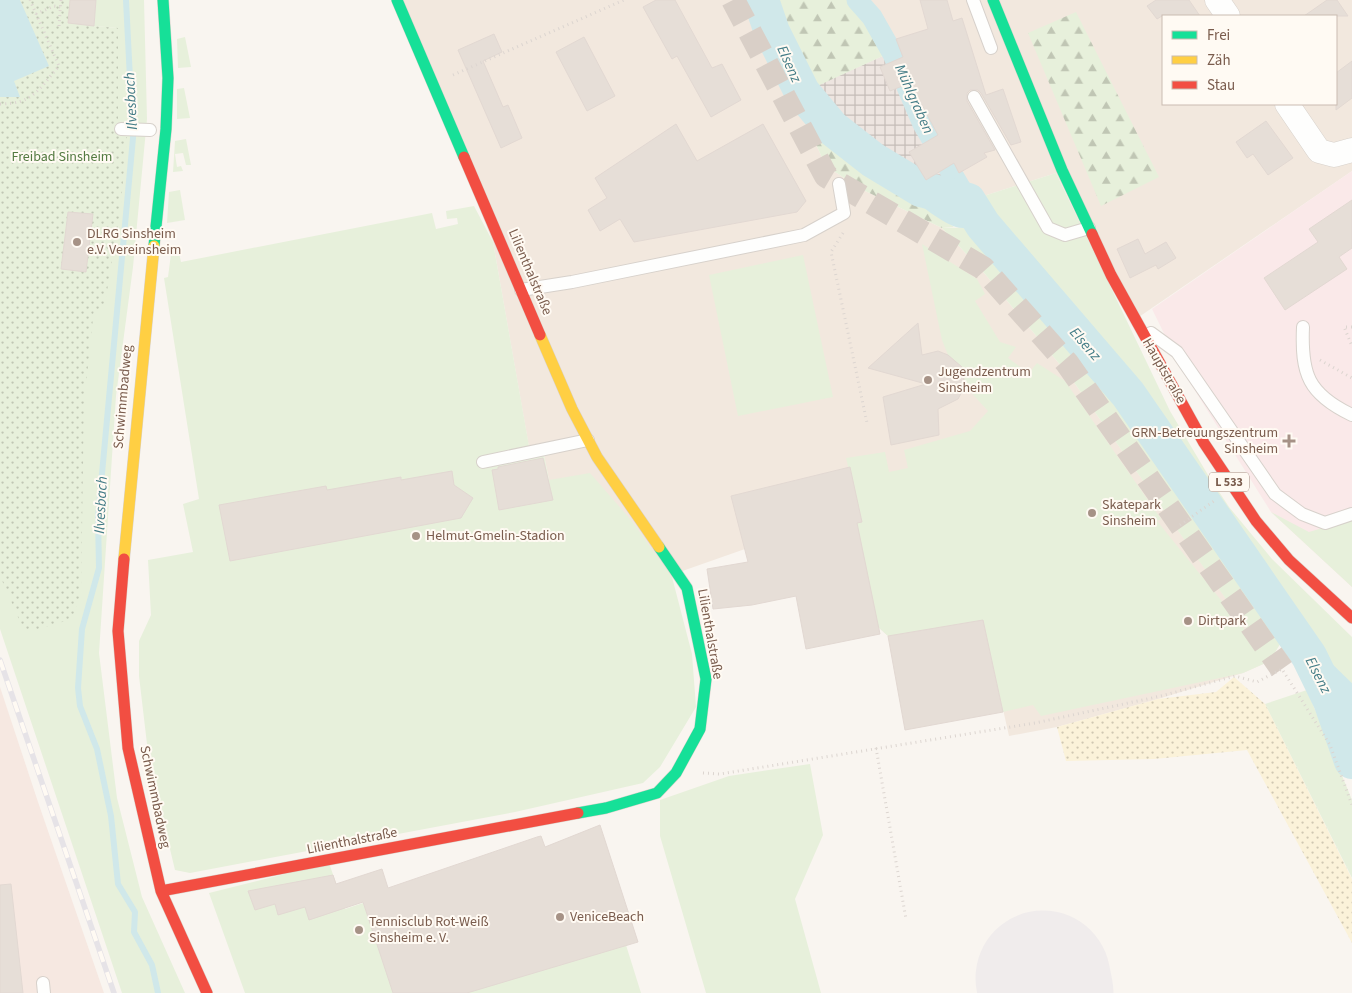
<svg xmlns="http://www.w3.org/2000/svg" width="1352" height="993" font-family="'Source Sans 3',sans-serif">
  <defs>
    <pattern id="industrial-grid" width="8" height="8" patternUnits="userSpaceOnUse" patternTransform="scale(1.25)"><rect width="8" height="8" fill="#ede5e0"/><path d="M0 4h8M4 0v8" fill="none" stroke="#c5bdb8"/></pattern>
    <pattern id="forest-firs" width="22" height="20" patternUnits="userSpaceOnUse" patternTransform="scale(1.25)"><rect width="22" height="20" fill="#e7f0db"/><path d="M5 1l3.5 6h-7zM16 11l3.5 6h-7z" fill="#c0c6b4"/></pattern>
    <pattern id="sand-dots" width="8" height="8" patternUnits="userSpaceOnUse" patternTransform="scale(1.25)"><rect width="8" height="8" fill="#fbf2d9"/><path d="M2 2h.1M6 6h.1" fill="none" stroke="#d0c7b2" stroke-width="1.8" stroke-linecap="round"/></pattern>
    <pattern id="park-dots" width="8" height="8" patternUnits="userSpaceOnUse" patternTransform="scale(1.25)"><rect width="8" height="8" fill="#e7f0db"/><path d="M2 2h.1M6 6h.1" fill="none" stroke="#c0c6b4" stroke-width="1.8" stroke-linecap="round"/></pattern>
  </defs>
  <rect width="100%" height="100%" fill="#f9f5f0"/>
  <path fill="#f2e8de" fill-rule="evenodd" d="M 397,0 L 741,0 L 799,108 L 826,166 L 861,189 L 942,228 L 985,274 L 1071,378 L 1270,661 L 1243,673 L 1158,699 L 1057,727 L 1009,736 L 983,620 L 888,636 L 878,627 L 745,549 L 671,575 L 549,480 L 542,445 L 529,447 L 493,242 Z
    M 862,0 L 1352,0 L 1352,171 L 1133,321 L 1056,173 L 968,201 L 926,126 L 896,50 L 872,9 ZM 1163,16 L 1336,16 L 1336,104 L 1163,104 Z"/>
  <path fill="#f6e8e1" d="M 0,687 L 38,802 L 104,993 L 0,993 Z"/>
  <path fill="url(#industrial-grid)" d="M 896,50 L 926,126 L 968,201 L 921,189 L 873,160 L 832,128 L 802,92 Z"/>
  <path fill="#fae9e9" d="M 1352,171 L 1352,587 L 1271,512 L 1182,370 L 1152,309 Z"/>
  <path fill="#e7f0db" d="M 96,0 L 144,0 L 147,119 L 133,267 L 116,396 L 99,653 L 117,798 L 142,897 L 185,993 L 122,993 L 0,629 L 0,111 L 122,137 L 120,121 L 118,121 L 117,28 L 94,26 Z
    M 185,37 L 191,67 L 178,68 L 177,39 Z
    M 184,88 L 190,118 L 177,119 L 177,89 Z
    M 186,139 L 191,165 L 186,165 L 183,153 L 175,154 L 177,167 L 181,166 L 183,171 L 173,172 L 175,141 Z
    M 1056,173 L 1170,411 L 1208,475 L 1229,507 L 1272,559 L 1352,637 L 1352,693 L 1292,624 L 1270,661 L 1243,673 L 1041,716 L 1033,705 L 1003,712 L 983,620 L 888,636 L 878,627 L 856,523 L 862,522 L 846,458 L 885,452 L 889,472 L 908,468 L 904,450 L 970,431 L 988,411 L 965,386 L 962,367 L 948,355 L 942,340 L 922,244 L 977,279 L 985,294 L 975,301 L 1000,342 L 1016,347 L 1008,358 L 1029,373 L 1037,363 L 1065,381 L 1161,519 L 1157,521 L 1263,652 L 1071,378 L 985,274 L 942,228 L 986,227 L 968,201 Z
    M 180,190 L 185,220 L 167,223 L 169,192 Z
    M 474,206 L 493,242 L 529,446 L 542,445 L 549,480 L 590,473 L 631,520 L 672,577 L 692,654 L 696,707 L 660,767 L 643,783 L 515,812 L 190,873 L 175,870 L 149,761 L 139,676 L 139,641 L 151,615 L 148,560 L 193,552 L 183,504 L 199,499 L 164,278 L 168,277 L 171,254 L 179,253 L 181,262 L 432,213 L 436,229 L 458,224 L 457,218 L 447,219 L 446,211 Z
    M 803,255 L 833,397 L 738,416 L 709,275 Z
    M 1271,512 L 1309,532 L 1352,519 L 1352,587 Z
    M 1307,690 L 1352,800 L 1352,878 L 1265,704 Z
    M 810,764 L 823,835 L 795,899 L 821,993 L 706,993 L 660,836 L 660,800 L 729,776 Z
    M 329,863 L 345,909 L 363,903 L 368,915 L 626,945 L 641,993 L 245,993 L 209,893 Z"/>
  <path fill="url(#forest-firs)" d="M 741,0 L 862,0 L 872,9 L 896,50 L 802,93 L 832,128 L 873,160 L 921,204 L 954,227 L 942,228 L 861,189 L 826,166 L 799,108 Z
    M 1076,12 L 1159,177 L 1101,206 L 1028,33 Z"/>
  <path fill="url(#sand-dots)" d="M 1234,677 L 1265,704 L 1352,879 L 1352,943 L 1247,750 L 1154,759 L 1066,761 L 1057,727 L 1158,699 L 1216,692 Z"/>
  <path fill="url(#park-dots)" d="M 0,0 L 96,0 L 94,26 L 118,28 L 118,121 L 120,121 L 122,137 L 127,137 L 120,214 L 104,309 L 94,309 L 84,404 L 81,593 L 72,619 L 25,633 L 0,576 Z"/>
  <path fill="#d0e8ea" d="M 0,0 L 20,0 L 49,66 L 14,81 L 20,97 L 0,97 Z
    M 873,160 L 921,189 L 968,201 L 983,225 C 974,228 963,230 953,226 C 922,212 897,182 873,160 Z"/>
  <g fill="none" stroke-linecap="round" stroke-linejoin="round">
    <path stroke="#d0e8ea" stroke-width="6" d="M 126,0 L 133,138 L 98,517 L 99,568 L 82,629 L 78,688 L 80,706 L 97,749 L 111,816 L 118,884 L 135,912 L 134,932 L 152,965 L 158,993"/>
    <path stroke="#d0e8ea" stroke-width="21" d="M 857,0 L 872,17 L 893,54 L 923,124 L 968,201
      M 1309,656 L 1352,698"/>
    <path stroke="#d0e8ea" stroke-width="36" d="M 761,0 L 772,32 L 802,92 L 832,128 L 873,160 L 921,189 L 968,201 L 983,225 L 1128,394 L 1309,656 L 1331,701 L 1352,761"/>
    <path stroke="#f0ecec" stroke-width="135" d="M 1043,978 L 1046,993"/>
  </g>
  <path fill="#e6ded7" stroke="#e2d8d2" d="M 70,0 L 96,0 L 94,26 L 68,23 Z
    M 656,0 L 675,0 L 712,68 L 722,64 L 741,100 L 711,117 L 677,56 L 672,59 L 643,7 Z
    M 920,0 L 947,0 L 953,21 L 962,18 L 986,95 L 1003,89 L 1021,142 L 1011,145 L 981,93 L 978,90 L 970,90 L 967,93 L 967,101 L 995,150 L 984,153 L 987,157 L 959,173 L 954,163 L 926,180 L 909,152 L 938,135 L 910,83 L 890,91 L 880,67 L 903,57 L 896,39 L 928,29 Z
    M 1156,0 L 1189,0 L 1200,16 L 1162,16 L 1157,19 L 1147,6 Z
    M 1327,0 L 1337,0 L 1348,16 L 1304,16 Z
    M 494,34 L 502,52 L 483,61 L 503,107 L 508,105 L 522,138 L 501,148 L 458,50 Z
    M 584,37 L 615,96 L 587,111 L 556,52 Z
    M 1352,61 L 1352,98 L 1336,110 L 1336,73 Z
    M 1266,121 L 1293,158 L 1268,175 L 1253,154 L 1247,158 L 1236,142 Z
    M 676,124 L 697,161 L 763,124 L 806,201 L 797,212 L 634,242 L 620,219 L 600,231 L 588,210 L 607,198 L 595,178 Z
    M 1352,200 L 1352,248 L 1339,257 L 1347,269 L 1285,310 L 1264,278 L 1318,242 L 1309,229 Z
    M 68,212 L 93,214 L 86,272 L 61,269 Z
    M 1138,239 L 1145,254 L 1166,242 L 1176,258 L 1158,269 L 1156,265 L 1130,278 L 1117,249 Z
    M 918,323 L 922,355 L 938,351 L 948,355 L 962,367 L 965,386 L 958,399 L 938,409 L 939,435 L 891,445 L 883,397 L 926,384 L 868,368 Z
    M 543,458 L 553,500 L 499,510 L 492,470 L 498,469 L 498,467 Z
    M 850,467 L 862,522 L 857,523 L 880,634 L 806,649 L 796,596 L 752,605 L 713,609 L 707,569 L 748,562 L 731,496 Z
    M 452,471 L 454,485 L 473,498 L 461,518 L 230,561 L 219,505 L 326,486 L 327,490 L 401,477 L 401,480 Z
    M 983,620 L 1003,712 L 905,730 L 888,636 Z
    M 600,825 L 638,942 L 467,993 L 393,993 L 363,902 L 309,920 L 305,907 L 278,915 L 275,904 L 255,910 L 248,891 L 333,875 L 336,884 L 382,869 L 388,888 L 537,837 L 541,836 L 545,847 Z
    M 11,884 L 23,993 L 0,993 L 0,885 Z"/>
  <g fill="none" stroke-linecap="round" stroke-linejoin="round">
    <path stroke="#d9cfc7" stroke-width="24" stroke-dasharray="24 12" stroke-linecap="butt" d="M 733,0 L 826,176 L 983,268 L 1067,363 L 1282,669"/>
    <g stroke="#d7d1cb" stroke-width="14">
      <path id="lane" d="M 973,0 L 991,48
        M 974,97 L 1048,228 L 1065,235 L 1089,228
        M 121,129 L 150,130
        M 521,290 L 572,282 L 804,235 L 844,213 L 839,184
        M 1303,327 C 1301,374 1308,394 1352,415
        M 1151,333 L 1177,352 L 1275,494 L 1302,514 L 1325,523 L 1352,514
        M 483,462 L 588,440
        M 43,983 L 44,993"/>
    </g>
    <g stroke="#d7d1cb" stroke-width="25">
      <path id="street" d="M 1217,0 L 1228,16
        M 1287,104 L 1319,151 L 1334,155 L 1352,150"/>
    </g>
    <g stroke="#d9d2cb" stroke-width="12">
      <path id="fast" d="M 397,0 L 464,157
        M 993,0 L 1062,170 L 1092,234
        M 154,246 L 166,129 L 168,78 L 163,0
        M 578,813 L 606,808 L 657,793 L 676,773 L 700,729 L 706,679 L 687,588 L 659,547"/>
    </g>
    <g stroke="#d9d2cb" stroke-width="12">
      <path id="slow" d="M 540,335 L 572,409 L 597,457 L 659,547
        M 124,559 L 154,246"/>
    </g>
    <g stroke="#d9d2cb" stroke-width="12">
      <path id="jam" d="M 464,157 L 540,335
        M 1092,234 L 1111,275 L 1204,443 L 1256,521 L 1289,560 L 1352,618
        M 124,559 L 118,631 L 128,748 L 161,891 L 207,993
        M 161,891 L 578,813"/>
    </g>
    <path stroke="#dcd5d0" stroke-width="3" stroke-dasharray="1 4" stroke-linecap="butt" d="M 36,14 L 54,6 L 61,7
      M 59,26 L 61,0
      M 453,75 L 624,0
      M 0,104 C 33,104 39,89 59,66 L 30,0
      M 843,233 L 831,252 L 867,423
      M 1352,327 L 1344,327 L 1352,346
      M 1320,360 L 1352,378
      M 1180,525 L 1214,501
      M 876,748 L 906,919
      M 703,773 L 720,774 L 1035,723 L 1161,696 L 1235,676 L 1257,682 L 1282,669 L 1330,745 L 1352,805"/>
    <use href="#lane" stroke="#fefefd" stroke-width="12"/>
    <use href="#street" stroke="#fefefd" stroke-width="24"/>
    <use href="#fast" stroke="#16e098" stroke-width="11"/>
    <use href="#slow" stroke="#ffcf43" stroke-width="11"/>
    <use href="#jam" stroke="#f24e42" stroke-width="11"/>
    <g stroke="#e6e3e7" stroke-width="5.5">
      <path id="rail" d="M 0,660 L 114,993"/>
    </g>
    <use href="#rail" stroke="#fffaf3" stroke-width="4" stroke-dasharray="11" stroke-linecap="butt"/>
  </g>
  <g fill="#a69286" stroke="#fffaf3" stroke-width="2">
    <circle cx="77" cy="242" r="5"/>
    <circle cx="928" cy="380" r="5"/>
    <path d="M1286.5 433.5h5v5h5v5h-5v5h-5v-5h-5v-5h5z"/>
    <circle cx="1092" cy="513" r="5"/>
    <circle cx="416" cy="536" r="5"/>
    <circle cx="1188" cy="621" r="5"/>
    <circle cx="560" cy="917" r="5"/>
    <circle cx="359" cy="930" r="5"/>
  </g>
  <g text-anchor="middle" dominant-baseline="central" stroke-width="4" stroke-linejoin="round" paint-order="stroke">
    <rect fill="#fffaf3" stroke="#a28b7f" stroke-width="1" x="1209" y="472.5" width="40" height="19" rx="4"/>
    <g font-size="12" font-weight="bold" fill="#7a5c4d">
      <text x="1229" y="482">L 533</text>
    </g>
    <g font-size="14" fill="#537a41" stroke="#fffaf3">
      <text x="62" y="157">Freibad Sinsheim</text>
    </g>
    <g font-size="14" fill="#7a5c4d" stroke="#fffaf3" text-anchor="start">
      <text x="87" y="234">DLRG Sinsheim<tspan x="87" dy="16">e.V. Vereinsheim</tspan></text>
      <text x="938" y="372">Jugendzentrum<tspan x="938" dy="16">Sinsheim</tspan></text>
      <text x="1278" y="433" text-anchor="end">GRN-Betreuungszentrum<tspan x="1278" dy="16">Sinsheim</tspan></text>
      <text x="1102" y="505">Skatepark<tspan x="1102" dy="16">Sinsheim</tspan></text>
      <text x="426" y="536">Helmut-Gmelin-Stadion</text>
      <text x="1198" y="621">Dirtpark</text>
      <text x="570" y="917">VeniceBeach</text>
      <text x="369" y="922">Tennisclub Rot-Weiß<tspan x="369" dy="16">Sinsheim e. V.</tspan></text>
    </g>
    <g font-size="14" fill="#7a5c4d" stroke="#fffaf3">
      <text transform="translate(530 272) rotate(67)">Lilienthalstraße</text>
      <text transform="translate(1164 371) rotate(60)">Hauptstraße</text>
      <text transform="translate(123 397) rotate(-85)">Schwimmbadweg</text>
      <text transform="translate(710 634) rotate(80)">Lilienthalstraße</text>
      <text transform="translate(155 797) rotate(78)">Schwimmbadweg</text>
      <text transform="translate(352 841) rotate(-11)">Lilienthalstraße</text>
    </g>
    <g font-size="15" font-style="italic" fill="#437c86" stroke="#fffaf3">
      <text transform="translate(789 64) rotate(66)">Elsenz</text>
      <text transform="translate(914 99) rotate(66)">Mühlgraben</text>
      <text transform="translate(131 101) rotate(-93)">Ilvesbach</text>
      <text transform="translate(1085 344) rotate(49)">Elsenz</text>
      <text transform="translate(101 505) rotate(-87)">Ilvesbach</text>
      <text transform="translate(1318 675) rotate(63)">Elsenz</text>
    </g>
  </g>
  <rect x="1162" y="15" width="175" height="90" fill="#fffaf3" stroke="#cabbb1"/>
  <rect x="1172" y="31" width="25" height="8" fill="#16e098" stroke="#cabbb1"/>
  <text x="1207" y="40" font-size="15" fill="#7a5c4d">Frei</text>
  <rect x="1172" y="56" width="25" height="8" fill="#ffcf43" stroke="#cabbb1"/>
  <text x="1207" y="65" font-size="15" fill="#7a5c4d">Zäh</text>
  <rect x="1172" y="81" width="25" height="8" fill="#f24e42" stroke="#cabbb1"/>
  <text x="1207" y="90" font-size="15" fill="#7a5c4d">Stau</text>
</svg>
